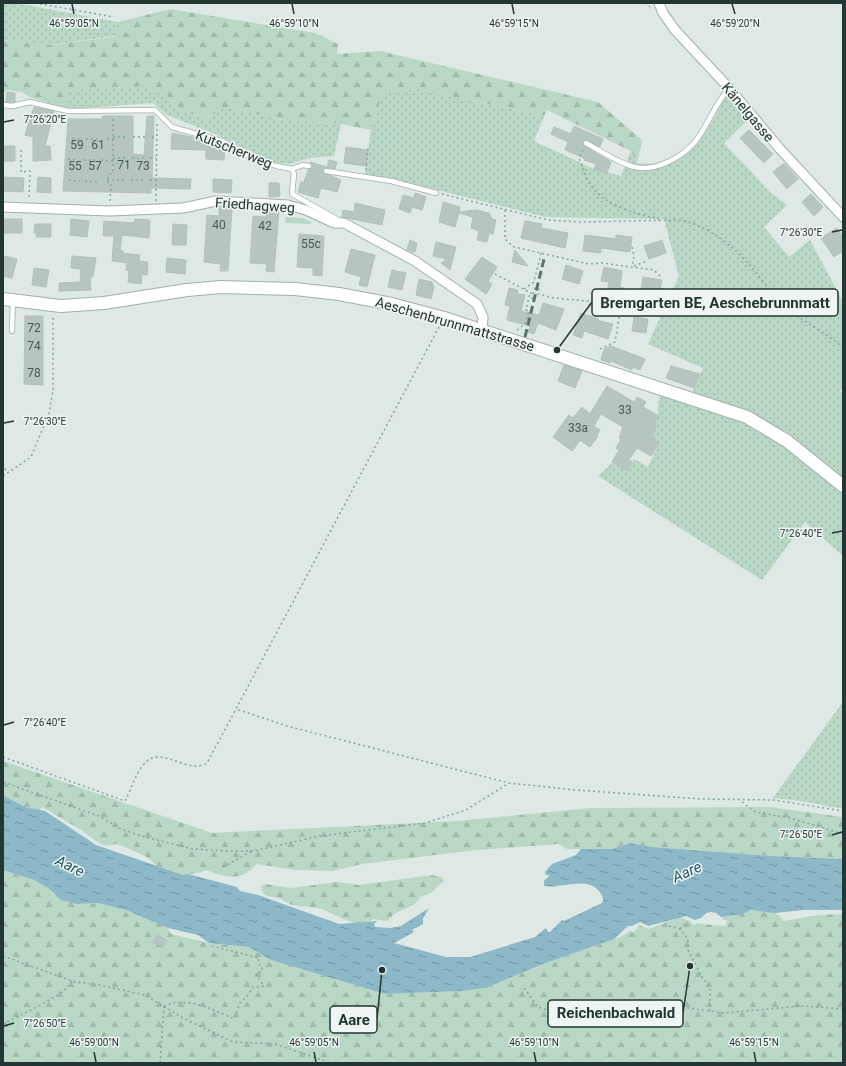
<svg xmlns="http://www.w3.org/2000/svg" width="846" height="1066" font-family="Roboto,sans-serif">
  <defs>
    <pattern id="grass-dots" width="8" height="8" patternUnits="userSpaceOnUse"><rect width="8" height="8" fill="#b9d7c5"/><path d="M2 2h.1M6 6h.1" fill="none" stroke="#9fb9aa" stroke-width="1.8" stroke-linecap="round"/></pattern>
    <pattern id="forest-firs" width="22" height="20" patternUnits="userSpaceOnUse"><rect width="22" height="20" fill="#b9d7c5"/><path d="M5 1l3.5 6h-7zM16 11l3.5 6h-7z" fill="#9fb9aa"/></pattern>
    <pattern id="water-ripples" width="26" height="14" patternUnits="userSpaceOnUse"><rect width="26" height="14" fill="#8cb8c8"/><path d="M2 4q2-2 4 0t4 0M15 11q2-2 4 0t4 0" fill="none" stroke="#7296a3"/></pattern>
  </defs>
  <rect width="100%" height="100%" fill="#dee8e5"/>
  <path fill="url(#grass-dots)" d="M 3,3 L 16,3 L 118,22 L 115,36 L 49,45 L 3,40 Z
    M 144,86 L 164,95 L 181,111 L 206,118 L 225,107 L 288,121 L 341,124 L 334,156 L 310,158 L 289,164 L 270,162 L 217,135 L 167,115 L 153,103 L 68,109 L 67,91 Z
    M 417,89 L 544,116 L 534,141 L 594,169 L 621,176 L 631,151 L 637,163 C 646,163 659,166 668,163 C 698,154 716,115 729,89 L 753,115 L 724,143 L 770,192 L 787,205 L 764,227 L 789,257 L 810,240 L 843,302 L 843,388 L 840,391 L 843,394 L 843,481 L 788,439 L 692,394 L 703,368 L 648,344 L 679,276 L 664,219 L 545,217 L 402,181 L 365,174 L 371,130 L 383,93 Z
    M 661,394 L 727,414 L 765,431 L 843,491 L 843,556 L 805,522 L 762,580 L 598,476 L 612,463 L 627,471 L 634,459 L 648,467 L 659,443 L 651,438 L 658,427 L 654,425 C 662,412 655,405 661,394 Z
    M 843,702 L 843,809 L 801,801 L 773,798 Z"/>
  <path fill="url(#forest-firs)" d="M 170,9 L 315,33 L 338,44 L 337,54 L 380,51 L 598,102 L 642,140 L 637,163 L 631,151 L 547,110 L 544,116 L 417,89 L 383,93 L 371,130 L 341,124 L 288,121 L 225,107 L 206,118 L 181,111 L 164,95 L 144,86 L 68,91 L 68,109 L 30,97 L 21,92 L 8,90 L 3,92 L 3,40 L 49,45 L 114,37 L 118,22 Z
    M 3,761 L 212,833 L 457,821 L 592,808 L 770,807 L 843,817 L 843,859 L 771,856 L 652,847 L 631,843 L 611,849 L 567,849 L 559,844 L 476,850 L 362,864 L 332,871 L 295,870 L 257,864 C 240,883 227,877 206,870 C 202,873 189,874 183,875 L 157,866 L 145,856 L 125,847 L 116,844 L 106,846 L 96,841 L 81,830 L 42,807 L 39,811 L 25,807 L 3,795 Z
    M 3,870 L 34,880 L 48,888 L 53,894 L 77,904 L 98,903 L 126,910 L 159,923 L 168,928 L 171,934 L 209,943 L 249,947 L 271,960 L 385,994 L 460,991 L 486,988 L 540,965 L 616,938 L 619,938 L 630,931 L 634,933 L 639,925 L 649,929 L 679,917 L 690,921 L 693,925 L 698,923 C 705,925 718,925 726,926 L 727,920 L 723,920 L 722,917 C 738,914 758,906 775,913 C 778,914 781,918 784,921 L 819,915 L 843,914 L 843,1063 L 3,1063 Z
    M 432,875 L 443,878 L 444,881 L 431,893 L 420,897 L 415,904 L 394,914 L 387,921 L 374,919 C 353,931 337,913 318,908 C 310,906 301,907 293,905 C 288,904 284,900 279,898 C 271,896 262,898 261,887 L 265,884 L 291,888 L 337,882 L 359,885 Z"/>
  <path fill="#b9d7c5" d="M 286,217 L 302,218 L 311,222 L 311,224 L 285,223 Z"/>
  <path fill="url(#water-ripples)" d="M 3,795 L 25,807 L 45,811 L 96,845 L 183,875 L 188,874 L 237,887 L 240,891 L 258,895 L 339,924 L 377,921 L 374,924 L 375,927 L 391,928 L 401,926 L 429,908 L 423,918 L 423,924 L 412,930 L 414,932 L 394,943 L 446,957 L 470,957 L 535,937 L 546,928 L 548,932 L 550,932 L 562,920 L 564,921 L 602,903 C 604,899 603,898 601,894 C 590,874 562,889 544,886 L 544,881 L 550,875 L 546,875 L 545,872 L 552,864 L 576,855 L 581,849 L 611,849 L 631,843 L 652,847 L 771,856 L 843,859 L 843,910 L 803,910 L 775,913 L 751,910 L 742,914 L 721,917 L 716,913 L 711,912 L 706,913 L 701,918 L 695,920 L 686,916 L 648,926 L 640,922 L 632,926 L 628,926 L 614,939 L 540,965 L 486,988 L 460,991 L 385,994 L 271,960 L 249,947 L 209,943 L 198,935 L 168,928 L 126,910 L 98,903 L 77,904 L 61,900 L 48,888 L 34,880 L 3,870 Z"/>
  <path fill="#b7c5c1" stroke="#b2c1bc" d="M 7,92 L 15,93 L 15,102 L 6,102 Z
    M 34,107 L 54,111 L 45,146 L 50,146 L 51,160 L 33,161 L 33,137 L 25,135 Z
    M 103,116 L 133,116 L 133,154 L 144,155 L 147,116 L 154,116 L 152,178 L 191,179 L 190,189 L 151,188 L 151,193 L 63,191 L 68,119 L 102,119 Z
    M 574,126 L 603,139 L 600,147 L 586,139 L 582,143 L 584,146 L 611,162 L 607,173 L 594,169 L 596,164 L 584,160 L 584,158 L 565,150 L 568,142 L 551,134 L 554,127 L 571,134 Z
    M 749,130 L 773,154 L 764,163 L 740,138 Z
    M 172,133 L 201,139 L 200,141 L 212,142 L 222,145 L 225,147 L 224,160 L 206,159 L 206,150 L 171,149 Z
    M 3,146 L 15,146 L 15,161 L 3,161 Z
    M 346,147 L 368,150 L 366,166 L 344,163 Z
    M 329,160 L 337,162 L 335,169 L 325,167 L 322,172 L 341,180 L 337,192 L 321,188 L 318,198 L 298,192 L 301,182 L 304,182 L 308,170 L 313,167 L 310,162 L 327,167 Z
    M 784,163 L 798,179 L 787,189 L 773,172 Z
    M 3,177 L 24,178 L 23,192 L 3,191 Z
    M 38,177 L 51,178 L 51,193 L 37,192 Z
    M 213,179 L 232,180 L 231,193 L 213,192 Z
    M 269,183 L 279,183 L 280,196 L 269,197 Z
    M 415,193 L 426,197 L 422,210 L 412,207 L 410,213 L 399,209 L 403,195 L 414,198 Z
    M 811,194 L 823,207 L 814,216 L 802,202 Z
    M 443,202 L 460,207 L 459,212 L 476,210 L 489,213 L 492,219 L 496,220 L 493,234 L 489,233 L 487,242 L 477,240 L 479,231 L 471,228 L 473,217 L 459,213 L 455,227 L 439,222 Z
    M 355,203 L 385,210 L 382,225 L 342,217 L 343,210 L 354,212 Z
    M 219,208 L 232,209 L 228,271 L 220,271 L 221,264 L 204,262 L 207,215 L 219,216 Z
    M 266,210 L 279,211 L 274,272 L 266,271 L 267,264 L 250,263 L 253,216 L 266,217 Z
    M 3,219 L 22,219 L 22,233 L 3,233 Z
    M 71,219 L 89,221 L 87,237 L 70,235 Z
    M 135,219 L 150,220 L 149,238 L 122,235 L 120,250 L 123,251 L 122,253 L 140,255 L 139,261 L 148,262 L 147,275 L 142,274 L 141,284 L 128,282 L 129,271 L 126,270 L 127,263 L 112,261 L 114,236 L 103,236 L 104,221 L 134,223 Z
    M 525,221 L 542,224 L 541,228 L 568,233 L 565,248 L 521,238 Z
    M 35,224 L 51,224 L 51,237 L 36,237 L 36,233 L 34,233 Z
    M 173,224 L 187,225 L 186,245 L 172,245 Z
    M 837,228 L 843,237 L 843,251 L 834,257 L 821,238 Z
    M 299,234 L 324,236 L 322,276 L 313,275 L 313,268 L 297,267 Z
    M 585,235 L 616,239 L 616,235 L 632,237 L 630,252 L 601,248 L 601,253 L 583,251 Z
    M 410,240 L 417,243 L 415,252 L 407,250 Z
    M 662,240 L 666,253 L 649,259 L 644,246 Z
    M 436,242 L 456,247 L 450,270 L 441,263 L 447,259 L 433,256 Z
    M 351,249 L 375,255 L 367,287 L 359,285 L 361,277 L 345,272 Z
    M 515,250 L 528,266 L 512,262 Z
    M 5,256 L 17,259 L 12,278 L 3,276 Z
    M 72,256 L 96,258 L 93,277 L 90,277 L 91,290 L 59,291 L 59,283 L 80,282 L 81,269 L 71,268 Z
    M 482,257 L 497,267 L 488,281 L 492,284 L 486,294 L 465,279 Z
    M 167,258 L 186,260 L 185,274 L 166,272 Z
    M 566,265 L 583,271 L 579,284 L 562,279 Z
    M 604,267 L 622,271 L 620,287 L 624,288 L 622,300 L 606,297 L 609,282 L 601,281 Z
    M 34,268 L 49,270 L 46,287 L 32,285 Z
    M 392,270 L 406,273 L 402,290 L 388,287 Z
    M 643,277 L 662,280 L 659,296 L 664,296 L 662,310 L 645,308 L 647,292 L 641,291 Z
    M 419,279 L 432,282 L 434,287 L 431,299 L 416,295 Z
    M 509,288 L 518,290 L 518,294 L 525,295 L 521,311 L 539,315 L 543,303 L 564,309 L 556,330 L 538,323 L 534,334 L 528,332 L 530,326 L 507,320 L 510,306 L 505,305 Z
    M 581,313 L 597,318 L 600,321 L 613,324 L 608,339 L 584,331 L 582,338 L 573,335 Z
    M 25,316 L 43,316 L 43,385 L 24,384 Z
    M 634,317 L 648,319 L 646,333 L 632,331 Z
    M 611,346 L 645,359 L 640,370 L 633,367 L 632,370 L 611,361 L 610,363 L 601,360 L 604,349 Z
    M 564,365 L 582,371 L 575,388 L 558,381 Z
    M 671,366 L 700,374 L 694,388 L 666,378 Z
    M 607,386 L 634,402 L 637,397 L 646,402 L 643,407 L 659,416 L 654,425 L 657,427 L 651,438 L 659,443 L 651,456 L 637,448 L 629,460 L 632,462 L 627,471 L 612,462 L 619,450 L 616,448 L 621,439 L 619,438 L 623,427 L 601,414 L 594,426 L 600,430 L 597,435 L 598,436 L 590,447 L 580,440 L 572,451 L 553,437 L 569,415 L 573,418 L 582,407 L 590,414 Z
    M 157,935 L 167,940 L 163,947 L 153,942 Z"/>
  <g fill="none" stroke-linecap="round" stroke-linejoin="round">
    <g stroke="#a2afac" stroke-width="6">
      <path id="service" d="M 3,105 L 12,106 L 30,102 L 68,111 L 155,110 L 172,127 L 222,141 L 249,156 L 276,166 L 292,169 L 294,174 L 292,194 L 342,222
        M 586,143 C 599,150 622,165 635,167 C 659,172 688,154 700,135 C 710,119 717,102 729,88
        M 292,169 L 303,165 L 309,166
        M 326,171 L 391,181 L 436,193
        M 12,331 L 13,300"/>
    </g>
    <g stroke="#a2afac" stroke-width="11">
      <path id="minor" d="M 659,3 L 663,13 L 675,30 L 729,88 L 780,149 L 843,217
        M 3,207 L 109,211 L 183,208 L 216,201 L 288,205 L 306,210 L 334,223 L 344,223 L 415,261 L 477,304 L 483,317 L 482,331"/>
    </g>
    <g stroke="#a2afac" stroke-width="14">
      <path id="tertiary" d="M 3,299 L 61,306 L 104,303 L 187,290 L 221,287 L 295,289 L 339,294 L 392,304 L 444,318 L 747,417 L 787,441 L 843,486"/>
    </g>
    <path stroke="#82a8a1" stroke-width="1.5" stroke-dasharray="2 3" stroke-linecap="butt" d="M 35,3 L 114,17
      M 645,3 L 650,7
      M 113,137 L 127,137
      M 133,137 L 146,137
      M 152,137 L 157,137
      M 72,138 L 80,139
      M 86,139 L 101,139
      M 107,139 L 113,139
      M 21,150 L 21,172 L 30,171 L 29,198
      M 583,150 L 579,158 C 582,166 585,176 590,184 C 599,200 622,209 639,214 C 646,217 654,216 659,220
      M 113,158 L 126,158
      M 132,158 L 145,158
      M 150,158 L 156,158
      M 68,159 L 78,160
      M 84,160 L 95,160
      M 101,160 L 113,161
      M 366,170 L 368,148
      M 69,180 L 80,181
      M 107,180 L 125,180
      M 131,180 L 144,180
      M 150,180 L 156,180
      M 85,181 L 97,182
      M 442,194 L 548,220 L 580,222 L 680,220 C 714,227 741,253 762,280 C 768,287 774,297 781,304 C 801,321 823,330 843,348
      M 110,201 L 111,183 L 107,182 L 108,177 L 113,171 L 113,117
      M 156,201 L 157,123
      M 505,210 L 505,239 L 514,247 L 589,264 L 602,263 L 654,270 L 662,278
      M 632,247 L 634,256 L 632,267
      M 634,266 L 647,261
      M 495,274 L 533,294
      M 524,289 L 534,282 L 541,253
      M 532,299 L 535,288 L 539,289 L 538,294 L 554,298 L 597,302 L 635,311 L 643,307
      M 623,308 L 629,305 L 630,301 L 641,299
      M 439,327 L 236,709 L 287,726 L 509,783 L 576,790 L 702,799 L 774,800 L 843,811
      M 517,330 L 525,324 L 529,311 L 526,310 L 530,293
      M 600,349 L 615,342 L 619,318 L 617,307
      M 3,464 L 7,473
      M 3,476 L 31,457 L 49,413 L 53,391 L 53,316
      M 3,757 L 125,801 C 131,790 136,772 145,763 C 162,745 187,775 207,763 L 236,709
      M 3,782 L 99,816 L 119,828 L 141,836 L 193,849 L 226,851 L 254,851 L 319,836 L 425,823 L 466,810 L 509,783
      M 738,799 L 755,812 L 790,818 L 843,834
      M 223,867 L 252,851
      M 669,926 L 680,929 L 688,939 L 688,950 L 702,977 L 710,988 L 710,1012
      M 680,929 L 687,922
      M 3,956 L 75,982 L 99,985 L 145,995 L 183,1018 L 233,1042 L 275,1044 L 331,1063
      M 524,988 L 538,1007 L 550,1011 L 589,1016 L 606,1014 L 645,1005 L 659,1004 L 724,1013 L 802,1006 L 843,1009
      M 164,1006 C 187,996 212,1009 234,1019 L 240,1003 L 248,995 L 253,987 L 264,986 L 256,975 L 263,970 L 258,962 L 259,958 L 212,946
      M 3,1024 C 19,1015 65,996 72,981
      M 160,1063 L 164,1006"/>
    <use href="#service" stroke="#fff" stroke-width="4.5"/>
    <use href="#minor" stroke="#fff" stroke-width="9"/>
    <use href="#tertiary" stroke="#fff" stroke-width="12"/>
    <path stroke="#5c726e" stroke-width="3" stroke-dasharray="8 4" stroke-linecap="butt" d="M 525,337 L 544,259"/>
  </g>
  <path fill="none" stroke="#223633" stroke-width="1.5" d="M 72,4 L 74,14M 292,4 L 294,14M 512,4 L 514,14M 732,4 L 735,14M 4,122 L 14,120M 832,232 L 842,230M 4,423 L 14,421M 832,533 L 842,531M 4,725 L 14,722M 832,835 L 842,832M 4,1026 L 14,1023M 94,1052 L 96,1062M 314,1052 L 316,1062M 534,1052 L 536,1062M 754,1052 L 756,1062"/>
  <g text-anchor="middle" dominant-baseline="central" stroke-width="3" stroke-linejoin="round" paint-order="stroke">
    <g font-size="12" fill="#475a56">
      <text x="77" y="145">59</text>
      <text x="98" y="145">61</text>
      <text x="124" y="165">71</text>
      <text x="75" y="166">55</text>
      <text x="95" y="166">57</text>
      <text x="143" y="166">73</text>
      <text x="219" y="225">40</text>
      <text x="265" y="226">42</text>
      <text x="311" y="244">55c</text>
      <text x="34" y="328">72</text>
      <text x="34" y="346">74</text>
      <text x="34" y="373">78</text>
      <text x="625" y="410">33</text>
      <text x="578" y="428">33a</text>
    </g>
    <g font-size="14" fill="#223633" stroke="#eef5f3">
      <text transform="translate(748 112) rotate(50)">Känelgasse</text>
      <text transform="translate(234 149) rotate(22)">Kutscherweg</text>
      <text transform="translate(255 205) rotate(4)">Friedhagweg</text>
      <text transform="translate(455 324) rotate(16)">Aeschenbrunnmattstrasse</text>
    </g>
    <g font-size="15" font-style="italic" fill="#23576b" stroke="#eef5f3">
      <text transform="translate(70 866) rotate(26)">Aare</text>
      <text transform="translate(687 872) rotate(-24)">Aare</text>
    </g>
  </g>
  <g font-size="10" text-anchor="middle" fill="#223633" stroke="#eef5f3" stroke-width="3" stroke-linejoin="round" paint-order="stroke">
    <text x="74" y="27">46°59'05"N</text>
    <text x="294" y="27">46°59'10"N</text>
    <text x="514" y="27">46°59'15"N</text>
    <text x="735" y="27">46°59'20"N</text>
    <text x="45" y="123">7°26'20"E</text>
    <text x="801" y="236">7°26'30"E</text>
    <text x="45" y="425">7°26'30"E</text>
    <text x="801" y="537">7°26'40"E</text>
    <text x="45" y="726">7°26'40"E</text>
    <text x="801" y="838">7°26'50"E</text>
    <text x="45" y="1027">7°26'50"E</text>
    <text x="94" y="1046">46°59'00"N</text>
    <text x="314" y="1046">46°59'05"N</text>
    <text x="534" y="1046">46°59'10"N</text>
    <text x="754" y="1046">46°59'15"N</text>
  </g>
  <path fill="none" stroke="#223633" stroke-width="1.5" d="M557 350L592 302M690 966L683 1013M382 970L377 1019"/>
  <g fill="#223633" stroke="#eef5f3" stroke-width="1.5">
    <circle cx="557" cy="350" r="4"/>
    <circle cx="690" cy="966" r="4"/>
    <circle cx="382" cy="970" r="4"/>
  </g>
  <g fill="#eef5f3" stroke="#223633" stroke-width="1.5">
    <rect x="592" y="289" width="246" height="27" rx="4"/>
    <rect x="548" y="1000" width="135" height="27" rx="4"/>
    <rect x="330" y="1006" width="47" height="27" rx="4"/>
  </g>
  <g font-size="15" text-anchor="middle" font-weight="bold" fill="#223633">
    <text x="715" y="308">Bremgarten BE, Aeschebrunnmatt</text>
    <text x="616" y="1018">Reichenbachwald</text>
    <text x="354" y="1025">Aare</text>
  </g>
  <rect width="846" height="1066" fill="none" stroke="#223633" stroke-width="8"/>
</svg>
